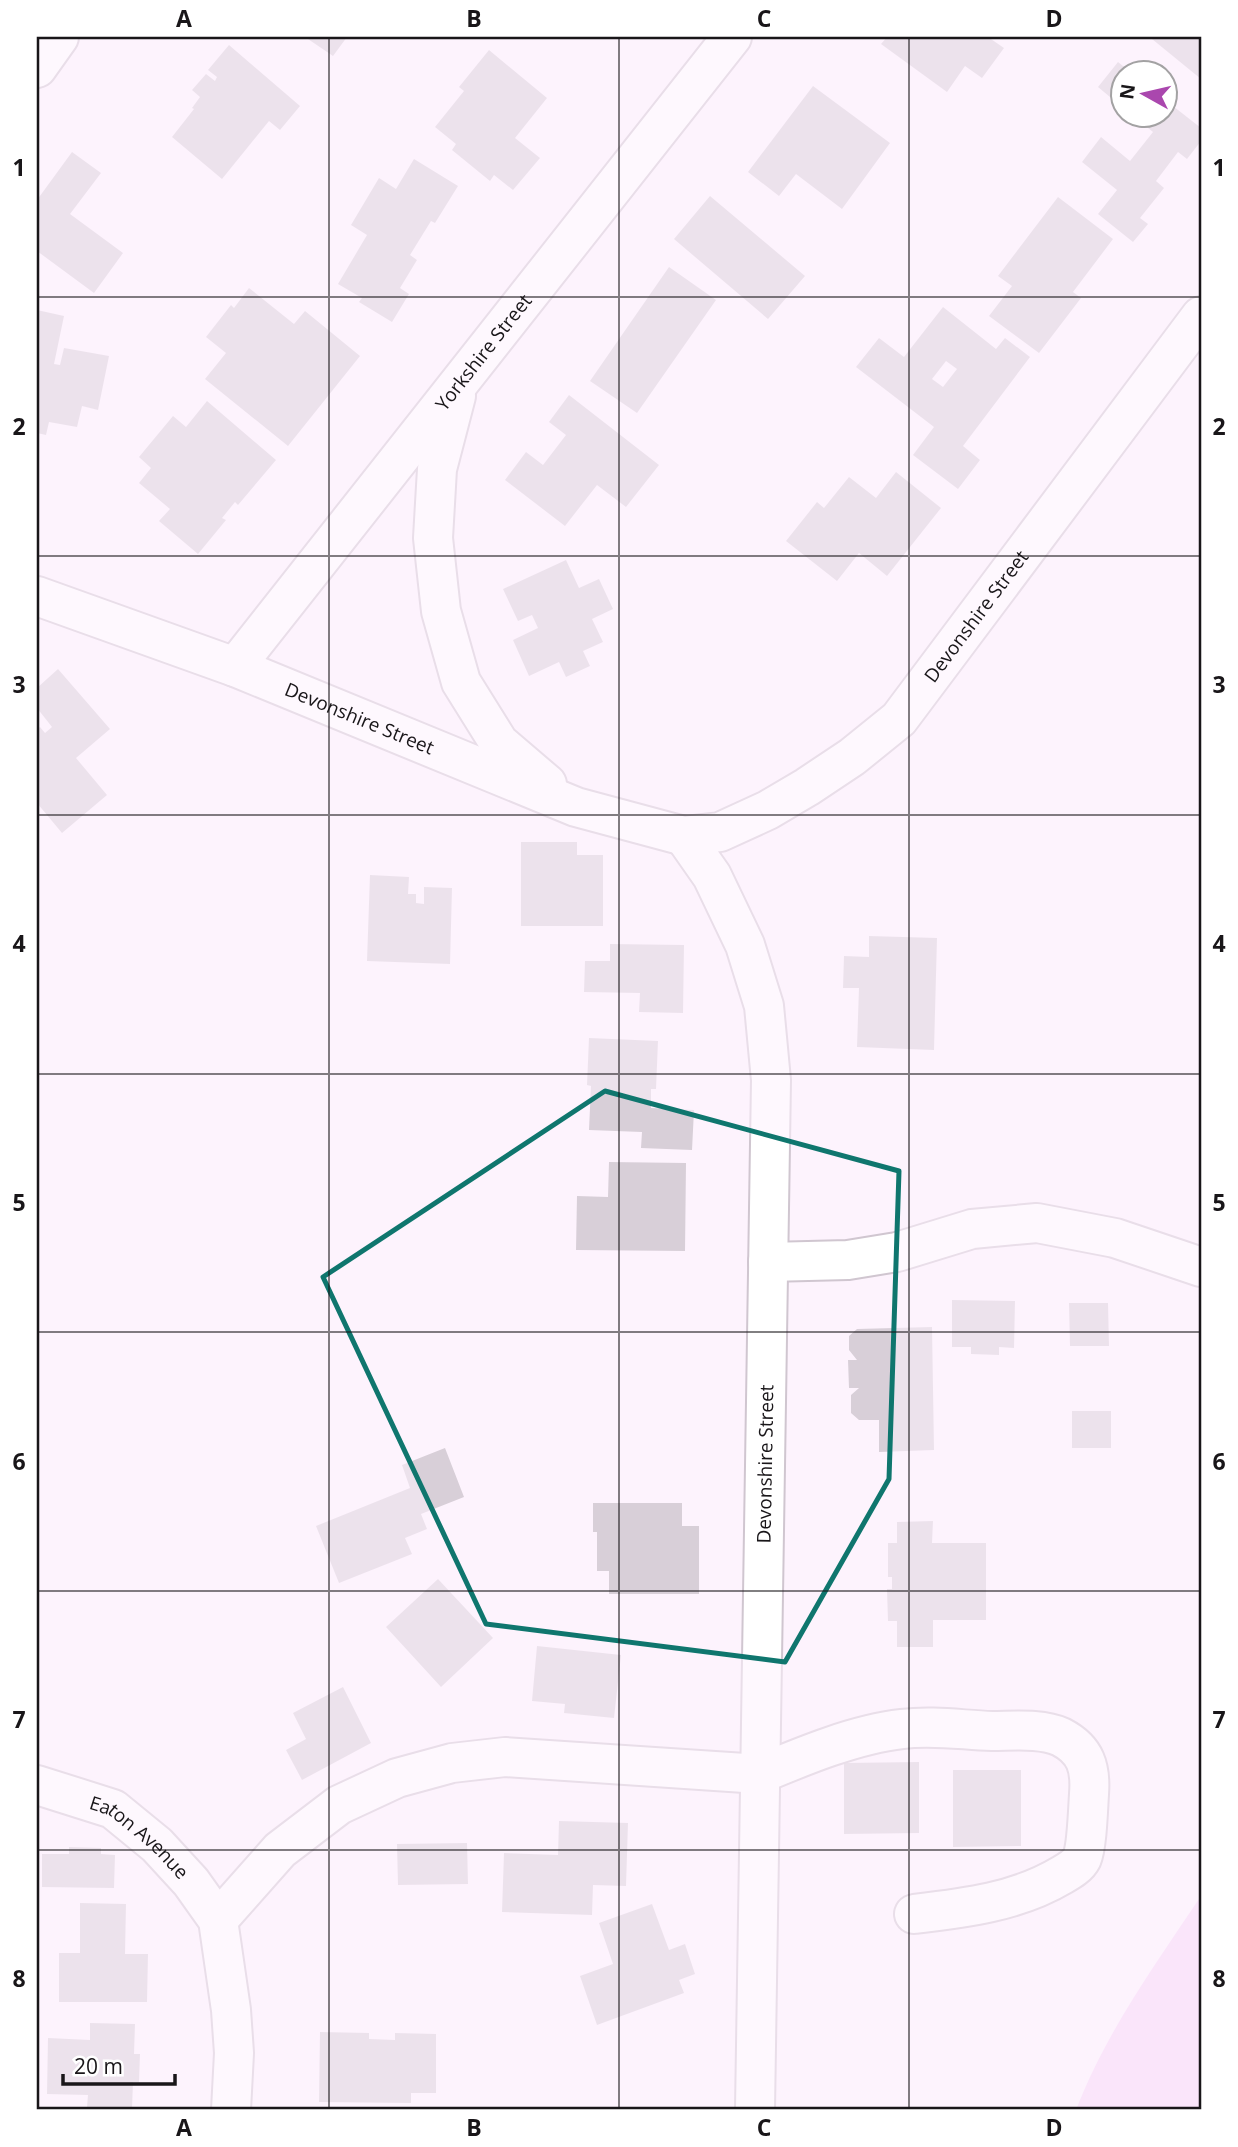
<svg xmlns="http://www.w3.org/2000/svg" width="1238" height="2147" font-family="'Open Sans',sans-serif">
  <rect width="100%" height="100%" fill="#fdf3fd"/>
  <path fill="#f7d6f7" d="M 1201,1896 L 1201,2110 L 1076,2110 C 1106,2032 1155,1965 1201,1896 Z"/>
  <path fill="#d8cfd8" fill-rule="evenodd" d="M 305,37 L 347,37 L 333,56 Z
    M 887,37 L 988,37 L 1004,48 L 982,78 L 965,66 L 947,92 L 881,44 Z
    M 1153,37 L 1201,37 L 1201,79 L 1152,39 Z
    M 229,45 L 300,106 L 280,130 L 269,121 L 222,179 L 172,137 L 194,109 L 192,108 L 200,97 L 192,90 L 206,74 L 215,81 L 217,77 L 208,70 Z
    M 489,50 L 547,98 L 515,138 L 540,158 L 513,190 L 494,175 L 490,181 L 452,150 L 456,144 L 435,127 L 464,91 L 459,87 Z
    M 1118,62 L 1133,74 L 1122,74 L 1122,107 L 1098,87 Z
    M 813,86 L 890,143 L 842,209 L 796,174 L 779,196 L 748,172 Z
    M 1164,99 L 1201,128 L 1201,141 L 1187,159 L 1178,152 L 1156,181 L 1164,188 L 1140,218 L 1148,224 L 1133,242 L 1098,214 L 1117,190 L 1082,162 L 1101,137 L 1130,161 L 1153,132 L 1133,116 L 1164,116 Z
    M 72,152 L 101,173 L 70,214 L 123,253 L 94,293 L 37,251 L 37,200 Z
    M 414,159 L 458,186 L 435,223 L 431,221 L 410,255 L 417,260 L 400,288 L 409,294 L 392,322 L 359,302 L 362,298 L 338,284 L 367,235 L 351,225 L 379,178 L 396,189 Z
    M 710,196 L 805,276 L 768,319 L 674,239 Z
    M 1058,197 L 1113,239 L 1073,292 L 1081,298 L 1039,353 L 989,316 L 1012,286 L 998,276 Z
    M 669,267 L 716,300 L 637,413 L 590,381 Z
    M 249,288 L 294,324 L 305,311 L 360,356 L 288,446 L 205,379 L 226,353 L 206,337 L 231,305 L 234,308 Z
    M 943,307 L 996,349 L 1005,338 L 1030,357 L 963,446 L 980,460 L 958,489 L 913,455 L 934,427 L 856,367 L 879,338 L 904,357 ZM 946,361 L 957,369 L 943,387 L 932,379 Z
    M 37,310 L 64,316 L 54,364 L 60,365 L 64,348 L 109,356 L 98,410 L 82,406 L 77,427 L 49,422 L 46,435 L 37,433 Z
    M 569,395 L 659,465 L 626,507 L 597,485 L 565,526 L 505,480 L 526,452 L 543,465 L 566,435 L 549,422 Z
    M 207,401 L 276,460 L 238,505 L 235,502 L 222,518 L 226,520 L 198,554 L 159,521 L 170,509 L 139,483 L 151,468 L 139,457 L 173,416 L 186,427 Z
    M 896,472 L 941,508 L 887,576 L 859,553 L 837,581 L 786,541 L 817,502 L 824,508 L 849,477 L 876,498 Z
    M 566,560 L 579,588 L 599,579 L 613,609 L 592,619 L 603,642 L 583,651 L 590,666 L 566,677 L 559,662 L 529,676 L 513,640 L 538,628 L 532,615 L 518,621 L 503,589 Z
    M 58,669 L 110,729 L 76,758 L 107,795 L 62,833 L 37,803 L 37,729 L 40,727 L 45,733 L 52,727 L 37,708 L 37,688 Z
    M 521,842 L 577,842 L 577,855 L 603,855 L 603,926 L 521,926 Z
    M 370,875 L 409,877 L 408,894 L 416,894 L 416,903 L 424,904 L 424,887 L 452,888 L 450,964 L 367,961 Z
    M 869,936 L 937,938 L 934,1050 L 857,1047 L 859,988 L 843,988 L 844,956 L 869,957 Z
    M 610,944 L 684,945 L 683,1013 L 639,1012 L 640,993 L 584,992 L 585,961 L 610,961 Z
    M 589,1038 L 658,1041 L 656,1089 L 651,1089 L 651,1108 L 694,1110 L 692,1150 L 641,1148 L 642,1132 L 589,1130 L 591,1086 L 587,1085 Z
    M 609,1162 L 686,1163 L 685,1251 L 576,1250 L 577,1196 L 608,1197 Z
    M 952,1300 L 1015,1301 L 1014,1348 L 999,1347 L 999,1355 L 971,1354 L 971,1347 L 952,1347 Z
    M 1069,1303 L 1108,1303 L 1109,1346 L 1070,1346 Z
    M 932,1327 L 934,1450 L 879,1452 L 879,1420 L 859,1420 L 851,1413 L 851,1395 L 859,1388 L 849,1388 L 848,1360 L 857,1360 L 849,1350 L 849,1336 L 857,1329 Z
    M 1072,1411 L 1111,1411 L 1111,1448 L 1072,1448 Z
    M 445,1448 L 464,1497 L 421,1514 L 427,1529 L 405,1538 L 412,1554 L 339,1583 L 316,1526 L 410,1488 L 402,1465 Z
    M 593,1503 L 682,1503 L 682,1526 L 699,1526 L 699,1594 L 609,1594 L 609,1571 L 597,1571 L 597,1532 L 593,1532 Z
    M 933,1521 L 932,1543 L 986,1543 L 986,1620 L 933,1620 L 933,1647 L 897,1647 L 897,1621 L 888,1621 L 887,1589 L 892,1589 L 892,1577 L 888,1577 L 888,1543 L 897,1543 L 897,1522 Z
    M 438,1579 L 493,1638 L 441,1687 L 386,1627 Z
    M 537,1646 L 621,1655 L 614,1718 L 564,1713 L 565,1704 L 532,1701 Z
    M 343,1687 L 371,1743 L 302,1780 L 286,1750 L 306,1739 L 293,1713 Z
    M 919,1762 L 919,1833 L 844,1834 L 844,1763 Z
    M 953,1770 L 1021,1770 L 1021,1846 L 953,1847 Z
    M 559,1821 L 628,1823 L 626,1886 L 593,1885 L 592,1915 L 502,1912 L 504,1853 L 558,1855 Z
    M 467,1843 L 468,1884 L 398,1885 L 397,1844 Z
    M 69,1847 L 101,1848 L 101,1854 L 115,1855 L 114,1888 L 42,1887 L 42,1854 L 69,1854 Z
    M 80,1903 L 126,1904 L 125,1954 L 148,1954 L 147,2002 L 59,2002 L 59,1953 L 80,1953 Z
    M 652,1904 L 669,1950 L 685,1944 L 695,1974 L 679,1980 L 684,1993 L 597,2025 L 580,1976 L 613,1964 L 599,1923 Z
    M 90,2023 L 135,2024 L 134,2054 L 140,2054 L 139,2082 L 133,2082 L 132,2108 L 87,2107 L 88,2095 L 47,2094 L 48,2038 L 90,2040 Z
    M 320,2032 L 369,2033 L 369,2039 L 395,2040 L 395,2033 L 436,2034 L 436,2093 L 411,2093 L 411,2103 L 319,2102 Z"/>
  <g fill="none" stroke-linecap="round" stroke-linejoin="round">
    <g stroke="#d0c6d0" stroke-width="42">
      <g id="minor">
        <path d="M 37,68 L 59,37"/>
        <path d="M 456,396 L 437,469 L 433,538 L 441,611 L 461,682 L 499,743 L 547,784"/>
        <path id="s1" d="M 37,596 L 235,667 L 576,807 L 684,836 L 720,832 L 768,810 L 807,787 L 852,757 L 899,719 L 1201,316"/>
        <path id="s2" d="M 235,667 L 732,37"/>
        <path d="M 684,836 L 712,876 L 745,945 L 764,1006 L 771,1080 L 755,2110"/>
        <path d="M 768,1262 L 848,1260 L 897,1252 L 972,1229 L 1037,1223 L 1115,1238 L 1201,1267"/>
        <path id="s3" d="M 37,1785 L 113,1809 L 157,1845 L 191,1882 L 218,1920 L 231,2010 L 234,2053 L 231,2110"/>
        <path d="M 218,1920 L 280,1850 L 339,1805 L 397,1778 L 452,1763 L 505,1757 L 760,1774 C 803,1756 856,1734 902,1729 C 933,1725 962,1730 992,1731 C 1014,1731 1041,1728 1061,1737 C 1086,1750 1091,1768 1089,1794 C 1088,1809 1087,1846 1082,1858 C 1078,1866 1069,1871 1062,1875 C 1017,1902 965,1908 914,1914"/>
      </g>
    </g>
    <use href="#minor" stroke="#fff" stroke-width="38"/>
  </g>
  <path d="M0 0H1238V2147H0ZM 605,1091 L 899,1171 L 889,1479 L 785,1662 L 486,1624 L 323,1277 Z" fill="#fdf3fd" fill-opacity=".55" fill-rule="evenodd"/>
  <path fill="none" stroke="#0f766e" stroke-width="5" stroke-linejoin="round" d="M 605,1091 L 899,1171 L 889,1479 L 785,1662 L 486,1624 L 323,1277 Z"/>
  <path fill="none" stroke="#191619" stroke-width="2" stroke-opacity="0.55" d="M 329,37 L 329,2110M 619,37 L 619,2110M 909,37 L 909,2110M 37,297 L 1201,297M 37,556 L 1201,556M 37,815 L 1201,815M 37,1074 L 1201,1074M 37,1332 L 1201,1332M 37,1591 L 1201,1591M 37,1850 L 1201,1850"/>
  <g text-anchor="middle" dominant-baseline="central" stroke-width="5" stroke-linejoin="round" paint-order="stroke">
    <g font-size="19" fill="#191619" stroke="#fff">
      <text stroke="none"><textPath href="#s2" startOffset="401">Yorkshire Street</textPath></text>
      <text stroke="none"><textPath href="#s1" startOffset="1068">Devonshire Street</textPath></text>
      <text stroke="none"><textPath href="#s1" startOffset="345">Devonshire Street</textPath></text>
      <text transform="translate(765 1464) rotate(-89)">Devonshire Street</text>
      <text stroke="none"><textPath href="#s3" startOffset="117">Eaton Avenue</textPath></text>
    </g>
  </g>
  <rect width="1238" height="2147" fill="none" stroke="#ffffff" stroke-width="77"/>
  <g transform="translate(1144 94) rotate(278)"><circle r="33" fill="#ffffff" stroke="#a3a2a3" stroke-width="2"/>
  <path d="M0-5L12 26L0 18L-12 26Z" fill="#aa47ae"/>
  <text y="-10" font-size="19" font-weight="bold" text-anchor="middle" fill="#191619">N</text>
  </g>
  <path d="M63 2074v10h112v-10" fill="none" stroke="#191619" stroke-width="3.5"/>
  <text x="74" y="2074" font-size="21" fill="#191619" stroke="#ffffff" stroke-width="5" paint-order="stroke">20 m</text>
  <rect x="38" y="38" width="1162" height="2070" fill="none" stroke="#191619" stroke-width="2.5"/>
  <g font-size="23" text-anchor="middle" font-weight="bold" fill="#191619">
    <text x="184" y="27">A</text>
    <text x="474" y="27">B</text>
    <text x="764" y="27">C</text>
    <text x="1054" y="27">D</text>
    <text x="19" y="176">1</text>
    <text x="1219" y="176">1</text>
    <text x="19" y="435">2</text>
    <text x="1219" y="435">2</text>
    <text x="19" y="693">3</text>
    <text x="1219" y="693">3</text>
    <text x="19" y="952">4</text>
    <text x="1219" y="952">4</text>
    <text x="19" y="1211">5</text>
    <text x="1219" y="1211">5</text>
    <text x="19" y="1470">6</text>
    <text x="1219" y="1470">6</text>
    <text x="19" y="1728">7</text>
    <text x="1219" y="1728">7</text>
    <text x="19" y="1987">8</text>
    <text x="1219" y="1987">8</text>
    <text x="184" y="2136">A</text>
    <text x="474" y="2136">B</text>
    <text x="764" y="2136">C</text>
    <text x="1054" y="2136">D</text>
  </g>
</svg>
